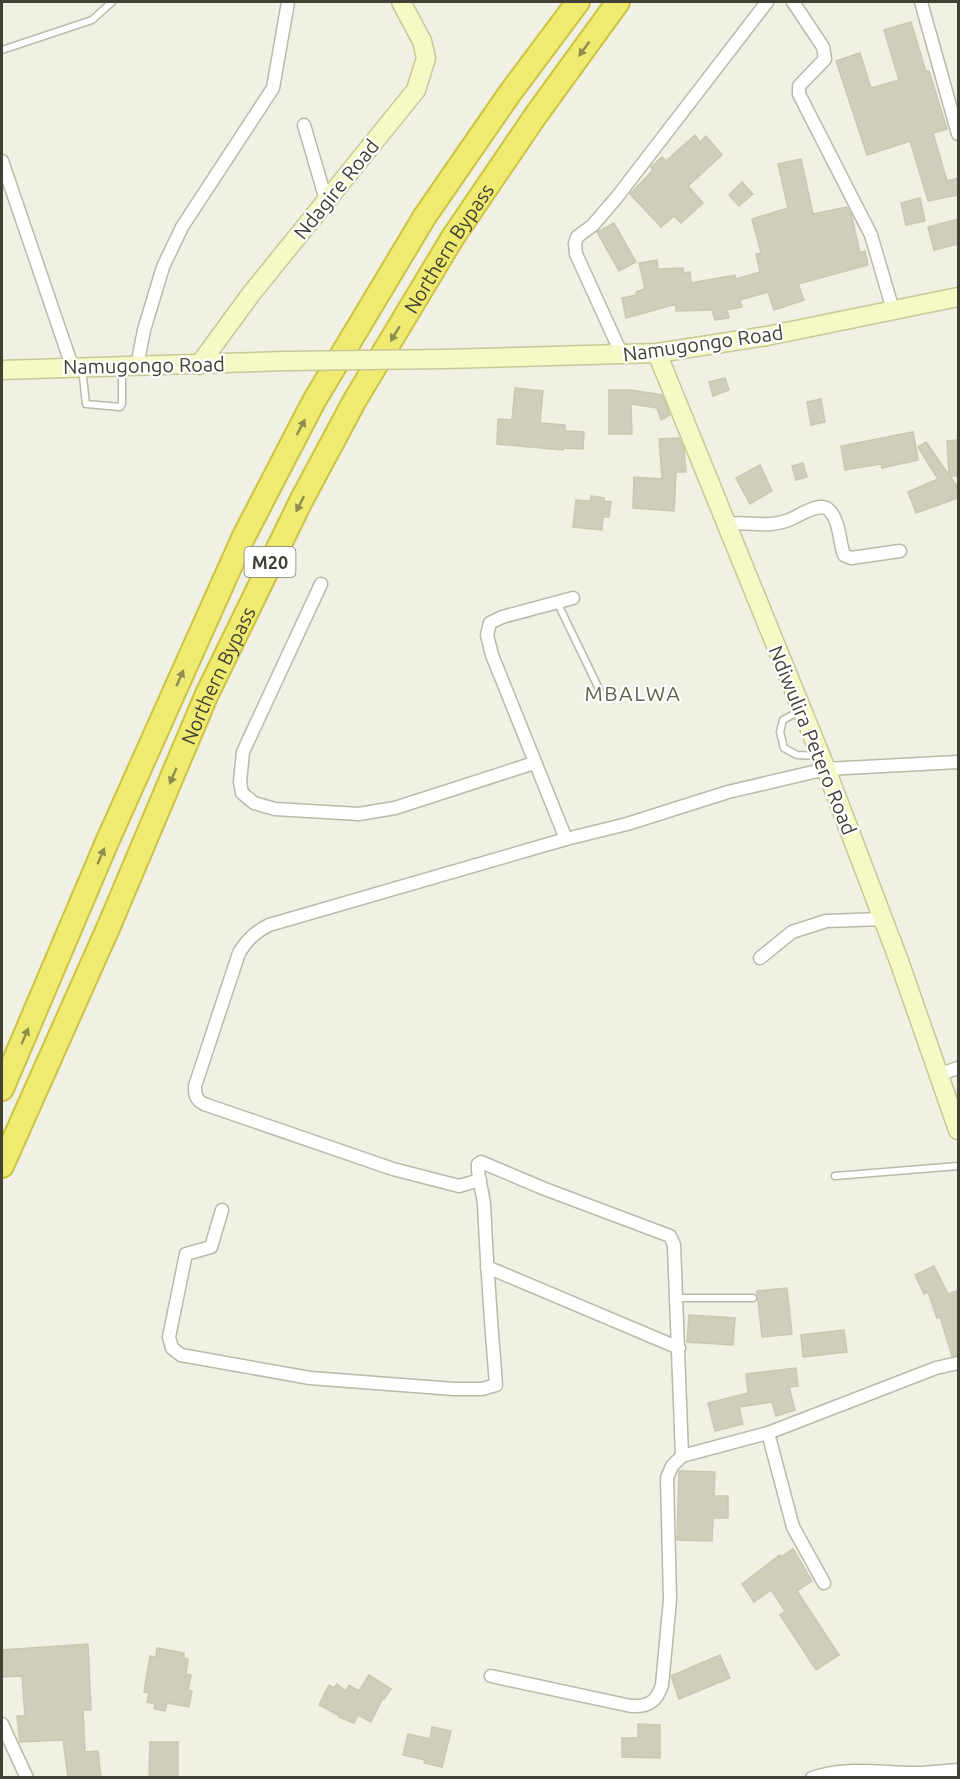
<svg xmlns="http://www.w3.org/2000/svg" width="960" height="1779" viewBox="0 0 960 1779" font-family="Ubuntu,sans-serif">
<rect width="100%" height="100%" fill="#f0f0e4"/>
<!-- building -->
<g fill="#d0cebb" stroke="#cac8af" stroke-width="1.5">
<polygon points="911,22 926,72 929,71 947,129 933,133 947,181 958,178 958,195 928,201 910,141 867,155 836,61 860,53 871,88 899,80 884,30"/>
<polygon points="695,135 700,142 706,136 722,155 688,186 703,203 681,223 674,216 661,227 630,194 653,170 651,167 662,157 666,161"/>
<polygon points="801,159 813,214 847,207 852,217 860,253 865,251 868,265 798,284 804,300 774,310 768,292 740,300 742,307 727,310 729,318 715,320 712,310 676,311 676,304 626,318 622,298 637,295 636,292 645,289 639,263 657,260 658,269 683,268 684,273 690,272 691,283 735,275 736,279 760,272 756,254 761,253 752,219 788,208 778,164"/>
<polygon points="742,182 753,194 739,206 729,195"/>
<polygon points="920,198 925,221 906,225 901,203"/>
<polygon points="958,219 958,244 934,250 928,227"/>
<polygon points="614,223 636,262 619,271 597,232"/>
<polygon points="725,378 729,390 713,396 709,382"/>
<polygon points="515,388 543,391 540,423 565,425 565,431 584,432 583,449 563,448 563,450 497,444 498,419 512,420"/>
<polygon points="609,390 631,390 662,395 670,415 661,420 657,408 631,404 632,434 609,434"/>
<polygon points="821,399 825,422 811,425 807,402"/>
<polygon points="913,432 918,460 882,468 881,464 845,470 841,446"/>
<polygon points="679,438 684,449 686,472 676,472 674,511 633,508 634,477 662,479 659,439"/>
<polygon points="958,440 958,476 950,476 958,488 958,498 916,513 908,492 938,479 918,447 926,442 949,475 947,441"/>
<polygon points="803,463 807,477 796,480 792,466"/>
<polygon points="760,465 772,491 750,504 736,478"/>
<polygon points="591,496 604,498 604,501 611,502 609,517 603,517 602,530 573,527 576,500 591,501"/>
<polygon points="934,1266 948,1294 956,1291 958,1298 958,1355 952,1356 940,1317 937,1318 928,1292 924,1294 915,1275"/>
<polygon points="787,1288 792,1334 762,1337 757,1291"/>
<polygon points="689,1315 735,1318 733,1345 687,1342"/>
<polygon points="844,1330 847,1352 803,1357 801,1335"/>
<polygon points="796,1368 798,1386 789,1387 795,1410 776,1416 772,1402 739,1407 743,1424 715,1431 708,1403 748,1393 746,1374"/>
<polygon points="679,1471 715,1472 714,1496 728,1496 728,1518 713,1518 712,1541 677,1540"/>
<polygon points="793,1549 812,1581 797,1591 839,1655 816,1670 780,1615 785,1611 771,1590 754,1602 742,1584 780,1555 781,1557"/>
<polygon points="88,1644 91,1710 83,1710 85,1752 98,1751 101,1778 68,1778 63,1740 20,1742 17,1716 25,1716 22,1676 2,1677 2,1650"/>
<polygon points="157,1648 184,1653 184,1658 188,1659 186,1674 191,1675 188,1690 192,1691 189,1707 167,1703 165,1711 154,1709 155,1704 147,1702 149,1693 144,1692 150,1656 156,1657"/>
<polygon points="720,1655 730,1678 679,1699 671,1676"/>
<polygon points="369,1675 391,1689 384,1699 383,1698 371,1722 358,1715 354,1723 339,1717 340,1716 319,1705 329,1685 334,1688 337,1684 346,1691 349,1685 359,1691"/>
<polygon points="638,1724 660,1725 660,1758 622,1757 622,1738 638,1738"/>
<polygon points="432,1727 451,1731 442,1767 424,1763 425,1760 403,1755 408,1734 430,1739"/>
<polygon points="150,1742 178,1742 178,1778 149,1778"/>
</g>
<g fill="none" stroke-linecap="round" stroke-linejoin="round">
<defs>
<g id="lane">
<polyline points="2,50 92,20 112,2"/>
<polyline points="82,368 86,404 120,407 122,404 122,369"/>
<polyline points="557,602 601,693"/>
<polyline points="801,710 783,720 780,732 784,748 797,755 818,756"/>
<polyline points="835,1176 958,1166"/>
<polyline points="677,1298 753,1298"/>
</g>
<g id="street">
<polyline points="793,2 823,47 825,59 799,86 799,94 871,235 893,310"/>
<polyline points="921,2 958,134"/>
<polyline points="304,125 326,200"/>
<polyline points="2,161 72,366"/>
<polyline points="622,355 576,254 575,244 577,237 593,225 617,197 767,2"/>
<polyline points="137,366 144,330 163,267 182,227 273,88 288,2"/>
<path d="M726 524C747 521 766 528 786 521 797 518 819 500 829 510 840 521 839 541 844 555L851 558 900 551"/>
<polyline points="321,584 243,752 240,782 242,793 254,803 275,809 359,814 395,808 534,763"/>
<polyline points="573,598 502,617 490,623 487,635 492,655 566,839 627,824 728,792 826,769 958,762"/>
<polyline points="760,958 792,932 826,921 883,919"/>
<polyline points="940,1074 958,1068"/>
<path d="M480 1180 459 1186 393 1169 204 1104C196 1100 195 1095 195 1086L239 953C247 940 255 932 269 925L566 839"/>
<path d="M222 1210 211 1247 186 1254 169 1337 172 1348 181 1355 310 1378 454 1389H482L496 1385C491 1325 487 1265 484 1205 483 1191 477 1178 478 1164L481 1162 545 1189 670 1236 674 1245 682 1456"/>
<polyline points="487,1267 679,1348"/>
<polyline points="768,1433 793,1527 824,1583"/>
<path d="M491 1676 631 1706C649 1707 657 1701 662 1685L670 1600 667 1478 672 1466 682 1456 768 1433 936 1368 958 1363"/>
<polyline points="2,1724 27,1778"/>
<path d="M812 1778C846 1766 880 1773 916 1773 930 1773 944 1771 958 1770"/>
</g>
<g id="secondary">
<polyline points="657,353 826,769 899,961 958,1130"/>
<polyline points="444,359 657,353 767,336 958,297"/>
<polyline points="199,365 251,294 416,90 426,58 422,41 401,2"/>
<polyline points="2,370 287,361"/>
</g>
<g id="highway">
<polyline points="2,1089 107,842 244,536 314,401 425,216 510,93 578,2"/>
<path id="s1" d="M2 1166 109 926 207 694 301 501 355 400 453 237 536 115 618 2"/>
</g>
</defs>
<!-- lane casing -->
<use href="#lane" stroke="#babaa8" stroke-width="9"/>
<!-- street casing -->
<use href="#street" stroke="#babaa8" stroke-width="15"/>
<!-- secondary casing -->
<use href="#secondary" stroke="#c6c996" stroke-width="21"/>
<!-- highway casing -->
<use href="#highway" stroke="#ccc342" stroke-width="26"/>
<!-- lane -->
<use href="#lane" stroke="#fff" stroke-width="6"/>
<!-- street -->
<use href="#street" stroke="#fff" stroke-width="12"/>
<!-- secondary -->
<use href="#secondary" stroke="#f6f8c6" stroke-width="18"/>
<!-- highway -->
<use href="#highway" stroke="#efea70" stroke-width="22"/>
<defs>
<polyline id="secondary-bridge" points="287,361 444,359"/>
</defs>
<!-- secondary-bridge casing -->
<use href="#secondary-bridge" stroke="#c6c996" stroke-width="21" stroke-linecap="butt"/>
<!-- secondary-bridge -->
<use href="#secondary-bridge" stroke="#f6f8c6" stroke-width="18"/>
</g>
<!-- one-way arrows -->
<defs><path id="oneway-solid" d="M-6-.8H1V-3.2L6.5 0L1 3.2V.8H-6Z" transform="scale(1.5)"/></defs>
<g fill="#8f8c50">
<use href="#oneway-solid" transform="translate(584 49) rotate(126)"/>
<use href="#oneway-solid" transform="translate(395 334) rotate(121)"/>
<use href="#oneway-solid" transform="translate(301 427) rotate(-62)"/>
<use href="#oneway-solid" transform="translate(300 504) rotate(117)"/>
<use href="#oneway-solid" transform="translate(180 678) rotate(-66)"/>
<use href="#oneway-solid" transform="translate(173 776) rotate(113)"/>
<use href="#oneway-solid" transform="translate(101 856) rotate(-67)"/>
<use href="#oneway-solid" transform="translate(25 1036) rotate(-67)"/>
</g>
<g text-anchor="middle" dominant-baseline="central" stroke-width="4.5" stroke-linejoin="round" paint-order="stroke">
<!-- shield labels -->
<rect fill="#fff" stroke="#7a7972" stroke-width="1.5" x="244.5" y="547" width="51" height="30" rx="4.5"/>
<g font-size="18" font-weight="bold" fill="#414035">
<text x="270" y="562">M20</text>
</g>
<!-- street labels -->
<g font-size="20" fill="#414035" stroke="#fff">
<text transform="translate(336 189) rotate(-51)">Ndagire Road</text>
<text stroke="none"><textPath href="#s1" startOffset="1022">Northern Bypass</textPath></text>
<text transform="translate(703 343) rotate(-8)">Namugongo Road</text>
<text transform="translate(144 365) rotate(-1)">Namugongo Road</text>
<text stroke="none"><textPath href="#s1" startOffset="536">Northern Bypass</textPath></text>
<text transform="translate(813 740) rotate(68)">Ndiwulira Petero Road</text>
</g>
<!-- neighbourhood labels -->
<g font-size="21" letter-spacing="1.5" fill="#63614d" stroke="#fff">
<text x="633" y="693">MBALWA</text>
</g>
</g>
<!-- border -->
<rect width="960" height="1779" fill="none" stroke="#414035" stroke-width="6"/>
</svg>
